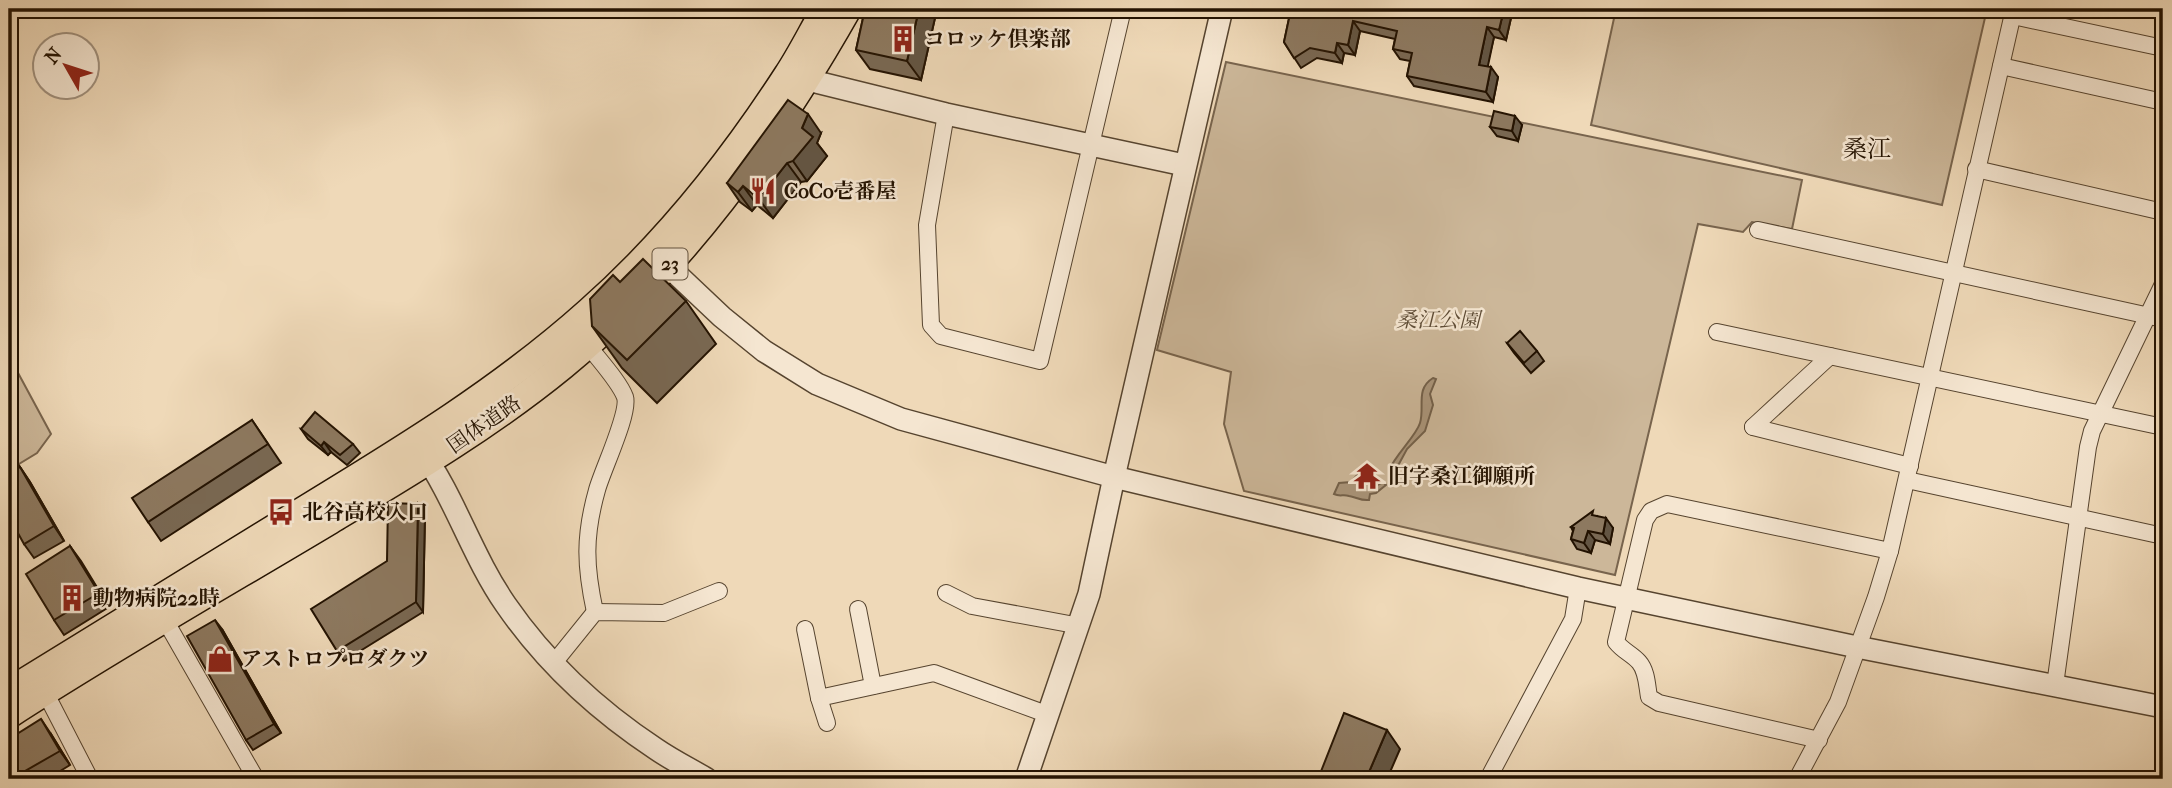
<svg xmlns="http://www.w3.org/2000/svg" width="2172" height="788" viewBox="0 0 2172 788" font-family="'IM FELL French Canon','Noto Serif JP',serif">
<rect width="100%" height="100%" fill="#efd9b8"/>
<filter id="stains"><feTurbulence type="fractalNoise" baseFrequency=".00286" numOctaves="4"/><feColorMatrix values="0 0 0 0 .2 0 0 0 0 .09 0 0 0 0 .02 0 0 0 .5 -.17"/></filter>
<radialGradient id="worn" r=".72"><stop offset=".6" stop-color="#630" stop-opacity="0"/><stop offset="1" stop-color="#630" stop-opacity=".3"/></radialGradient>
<!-- green -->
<g fill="#ccb799" stroke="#78644d" stroke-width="2">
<polygon points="1616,9 1987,9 1942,205 1591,125"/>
<polygon points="1226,62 1802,180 1792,229 1752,222 1743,232 1698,224 1615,575 1244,491 1224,424 1231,372 1157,350"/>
<polygon points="10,358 51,434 37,453 9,470"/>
</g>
<!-- water -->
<g fill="#aa957a" stroke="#74614a" stroke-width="2">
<path d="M1433 378 1436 379 1430 394 1433 405 1425 431 1407 449 1394 473 1390 472 1389 470C1396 454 1416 436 1420 423 1425 407 1415 389 1433 378Z"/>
<path d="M1359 473 1364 476 1372 488 1383 482 1386 485 1376 493 1370 494 1369 500C1361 501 1356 497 1349 496 1343 494 1340 497 1334 494L1339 483 1351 482Z"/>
</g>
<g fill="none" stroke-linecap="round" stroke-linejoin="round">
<defs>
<g id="minor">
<polyline points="2013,16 2163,48"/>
<polyline points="2001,66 2163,102"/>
<polyline points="946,114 927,225 931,325 941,336 1040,361 1123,9"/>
<polyline points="1976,169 2163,212"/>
<polyline points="1758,230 2163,319"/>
<polyline points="1717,332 2163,427"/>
<path d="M587 344C598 359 619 381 625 397 630 413 602 471 597 490 584 536 585 566 595 612"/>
<polyline points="1753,427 1910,466"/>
<polyline points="1753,427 1830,356"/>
<polyline points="1907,480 2163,536"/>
<polyline points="946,593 972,606 1080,626"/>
<polyline points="858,609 873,686"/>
<polyline points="165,620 256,779"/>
<polyline points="805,629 819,698 827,723"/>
<polyline points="553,664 595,612 664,613 719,591"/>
<polyline points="2055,685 2088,447 2092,431 2163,284"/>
<polyline points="45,692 90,779"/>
<polyline points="819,698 934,673 1049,715"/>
<path d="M1819 740 1659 703 1649 697C1647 686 1647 671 1639 662 1632 654 1623 651 1616 642L1645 520 1651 511 1667 504 1890 551"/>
<polyline points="1488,779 1573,619 1578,588"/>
<polyline points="1797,779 1838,702 1876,597 1890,551 2014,9"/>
</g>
<g id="tertiary">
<polyline points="808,80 946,114 1184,165"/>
<polyline points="668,266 722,317 764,351 817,384 901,419 1114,477 1578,588 1857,647 2163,707"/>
<path d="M421 450C455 498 472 556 506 605 546 663 597 710 656 749 672 760 690 769 707 779"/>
<polyline points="1026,779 1089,594 1114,477 1222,9"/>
</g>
<g id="primary">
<path d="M9 691C105 631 203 572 300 512 400 451 501 390 589 311 665 244 732 160 787 75 801 54 812 31 825 9"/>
<path d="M9 715C114 647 223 585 330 521 410 473 491 425 563 366 683 267 772 143 848 9"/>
</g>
</defs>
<!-- minor casing -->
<use href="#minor" stroke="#56442f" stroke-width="18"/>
<!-- tertiary casing -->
<use href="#tertiary" stroke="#56442f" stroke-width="24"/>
<!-- primary casing -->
<use href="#primary" stroke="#231201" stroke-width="29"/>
<!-- minor -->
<use href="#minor" stroke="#f5e6d1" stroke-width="16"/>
<!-- tertiary -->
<use href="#tertiary" stroke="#f5e6d1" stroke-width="21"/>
<!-- primary -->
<use href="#primary" stroke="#efd9b8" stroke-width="26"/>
</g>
<!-- wall -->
<g fill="#796853" stroke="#231201" stroke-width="2">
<polygon points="865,9 937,9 921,80 870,69 856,50"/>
<polygon points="1291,9 1513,9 1506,40 1494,37 1487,66 1498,77 1493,102 1414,86 1407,76 1410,61 1400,59 1393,49 1395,39 1360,31 1355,55 1344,53 1342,63 1317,58 1301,68 1284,42"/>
<polygon points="1522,125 1518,141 1497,136 1490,127"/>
<polygon points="821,133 817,143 827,156 807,181 801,182 773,218 757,205 752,211 740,202 727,183"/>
<polygon points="620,282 686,301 716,344 657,403 622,368 592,326"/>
<polygon points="1507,343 1537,351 1544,361 1531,373 1514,353"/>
<polygon points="252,420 281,463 161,541 148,522"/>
<polygon points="301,429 353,444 360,453 347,465 331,452 328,455 308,439"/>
<polygon points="20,467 30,482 64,541 34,558 24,544"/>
<polygon points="425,514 423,612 344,661 337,651 387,561"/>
<polygon points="1597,516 1613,528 1610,544 1595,540 1591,553 1577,549 1571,539 1573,531 1571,527"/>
<polygon points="70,546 109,607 64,635 54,620"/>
<polygon points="222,629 281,733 253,750 246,740"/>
<polygon points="51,734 70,765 47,779 11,779"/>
</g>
<!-- shaded-wall -->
<g fill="#635543" stroke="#231201" stroke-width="2">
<polygon points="919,9 937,9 921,80 907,61"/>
<polygon points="1504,9 1513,9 1506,40 1499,30"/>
<polygon points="1353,21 1360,31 1355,55 1348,45"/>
<polygon points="1487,27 1494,37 1486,75 1479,65"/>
<polygon points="1337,43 1344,53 1342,63 1335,53"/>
<polygon points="1491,67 1498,77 1493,102 1486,92"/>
<polygon points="808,114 821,133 817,143 827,156 807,181 793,161 802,128"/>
<polygon points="1515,116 1522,125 1518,141 1512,131"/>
<polygon points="787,163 801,182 773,218 759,199"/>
<polygon points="743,186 757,205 752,211 738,192"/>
<polygon points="324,442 331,452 328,455 321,446"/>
<polygon points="20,467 30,482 64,541 54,526"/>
<polygon points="418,504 425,514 423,612 416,602"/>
<polygon points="1606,518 1613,528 1610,544 1603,534"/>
<polygon points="1588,531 1595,540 1591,553 1584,543"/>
<polygon points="70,546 81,561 109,607 99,593"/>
<polygon points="215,620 222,629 281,733 274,724"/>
<polygon points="41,719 51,734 70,765 60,751"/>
<polygon points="1387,730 1400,749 1387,779 1366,779"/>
</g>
<!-- building -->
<g fill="#8d7960" stroke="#231201" stroke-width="2">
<polygon points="865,9 919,9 907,61 856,50"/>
<polygon points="1291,9 1504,9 1499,30 1487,27 1479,65 1491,67 1486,92 1407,76 1412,53 1393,49 1397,31 1353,21 1348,45 1337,43 1335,53 1310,48 1294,58 1284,42"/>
<polygon points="788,100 808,114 802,128 813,137 793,161 787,163 759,199 743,186 738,192 727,183"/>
<polygon points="1494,111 1515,116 1512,131 1490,127"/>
<polygon points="643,259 686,301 627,360 592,326 590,299 613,275 620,282"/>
<polygon points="1520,331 1537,351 1524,363 1507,343"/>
<polygon points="315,412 353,444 340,455 324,442 321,446 301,429"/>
<polygon points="252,420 268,444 148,522 132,498"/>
<polygon points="20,467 54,526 24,544 9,517 9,474"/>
<polygon points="388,503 418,504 416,602 337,651 311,609 387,561"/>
<polygon points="1593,511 1592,515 1606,518 1603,534 1588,531 1584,543 1571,539 1574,528 1571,527"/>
<polygon points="70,546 99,593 54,620 26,574"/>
<polygon points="215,620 274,724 246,740 187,636"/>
<polygon points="1344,713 1387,730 1366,779 1318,779"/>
<polygon points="41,719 60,751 11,779 9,775 9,739"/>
</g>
<!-- icons -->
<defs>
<symbol id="building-bare" viewBox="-9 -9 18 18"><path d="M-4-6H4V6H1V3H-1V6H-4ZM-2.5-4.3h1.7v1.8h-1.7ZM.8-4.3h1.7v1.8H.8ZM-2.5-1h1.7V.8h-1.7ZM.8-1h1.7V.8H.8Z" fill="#8f2418" stroke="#f5e6d1" stroke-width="2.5" paint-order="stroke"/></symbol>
<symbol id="restaurant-bare" viewBox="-9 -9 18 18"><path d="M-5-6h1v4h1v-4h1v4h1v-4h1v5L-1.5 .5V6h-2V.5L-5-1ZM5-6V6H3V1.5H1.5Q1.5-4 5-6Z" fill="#8f2418" stroke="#f5e6d1" stroke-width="2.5" paint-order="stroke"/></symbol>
<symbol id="temple-bare" viewBox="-9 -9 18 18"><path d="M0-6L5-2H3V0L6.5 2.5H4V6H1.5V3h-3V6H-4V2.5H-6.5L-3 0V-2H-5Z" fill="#8f2418" stroke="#f5e6d1" stroke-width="2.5" paint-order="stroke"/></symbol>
<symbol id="bus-bare" viewBox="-9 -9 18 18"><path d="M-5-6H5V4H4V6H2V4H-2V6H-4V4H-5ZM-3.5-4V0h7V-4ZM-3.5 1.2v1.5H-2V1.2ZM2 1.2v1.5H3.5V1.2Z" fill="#8f2418" stroke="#f5e6d1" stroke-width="2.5" paint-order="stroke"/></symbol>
<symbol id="shop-bare" viewBox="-9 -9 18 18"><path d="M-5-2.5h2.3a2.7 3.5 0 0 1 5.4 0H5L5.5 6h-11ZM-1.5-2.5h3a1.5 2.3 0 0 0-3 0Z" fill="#8f2418" stroke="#f5e6d1" stroke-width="2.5" paint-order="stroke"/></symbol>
</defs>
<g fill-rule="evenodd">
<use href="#building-bare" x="884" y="20" width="38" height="38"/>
<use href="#restaurant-bare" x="744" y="172" width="38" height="38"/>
<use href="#temple-bare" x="1348" y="457" width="38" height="38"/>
<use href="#bus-bare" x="262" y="493" width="38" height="38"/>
<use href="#building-bare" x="53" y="579" width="38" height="38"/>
<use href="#shop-bare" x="201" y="640" width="38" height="38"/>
</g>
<g text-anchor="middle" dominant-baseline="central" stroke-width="5" stroke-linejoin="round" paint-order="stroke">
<!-- shield labels -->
<rect fill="#f5e6d1" stroke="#62523f" stroke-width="2" x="652.5" y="248.5" width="35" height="31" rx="5"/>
<g font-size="19" font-weight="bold" fill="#231201">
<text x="670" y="264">23</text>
</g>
<!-- poi labels -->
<g font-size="21" font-weight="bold" fill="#231201" stroke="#f5e6d1" text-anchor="start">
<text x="924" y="39">コロッケ倶楽部</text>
<text x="784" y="191">CoCo壱番屋</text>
<text x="1388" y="476">旧字桑江御願所</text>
<text x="302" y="512">北谷高校入口</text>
<text x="93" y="598">動物病院22時</text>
<text x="241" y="659">アストロプロダクツ</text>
</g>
<!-- park labels -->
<g font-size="21" font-style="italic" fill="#5e4c36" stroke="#f5e6d1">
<text x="1438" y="320">桑江公園</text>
</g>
<!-- street labels -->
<g font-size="21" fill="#231201" stroke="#f5e6d1">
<text transform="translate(484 424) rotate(-35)">国体道路</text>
</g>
<!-- quarter labels -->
<g font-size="24" fill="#231201" stroke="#f5e6d1">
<text x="1867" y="149">桑江</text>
</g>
</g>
<!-- margin -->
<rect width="2172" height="788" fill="none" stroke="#efd9b8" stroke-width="35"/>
<rect x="10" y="10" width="2151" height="767" fill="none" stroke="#231201" stroke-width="3.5"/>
<rect x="18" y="18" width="2137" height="753" fill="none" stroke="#231201" stroke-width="2"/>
<!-- north arrow -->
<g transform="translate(66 66) rotate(309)"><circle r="33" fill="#f5e6d1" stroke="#a1917e" stroke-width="2"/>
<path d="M0-5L12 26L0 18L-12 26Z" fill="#8f2418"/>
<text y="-10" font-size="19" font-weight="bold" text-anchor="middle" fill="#231201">N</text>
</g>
<rect width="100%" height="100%" filter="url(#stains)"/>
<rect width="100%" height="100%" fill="url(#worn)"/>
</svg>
